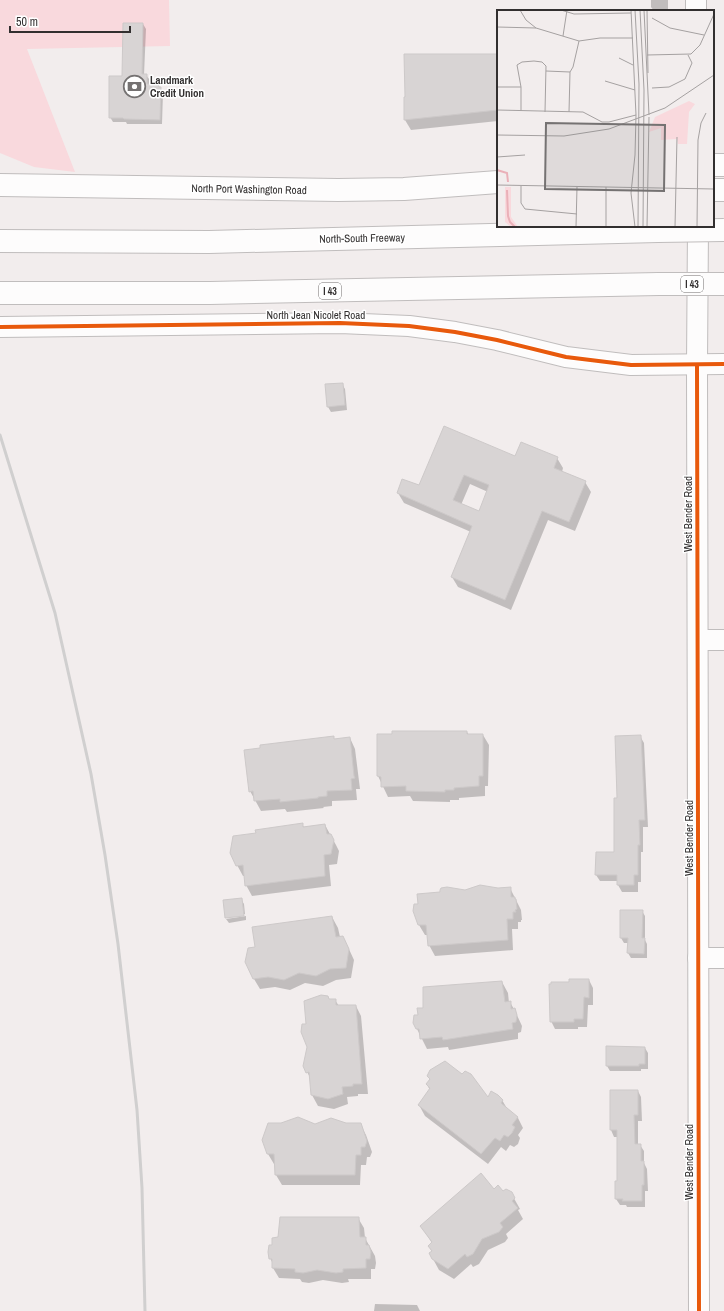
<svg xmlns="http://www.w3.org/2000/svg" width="724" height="1311" viewBox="0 0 724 1311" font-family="'Archivo Narrow',sans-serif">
<rect width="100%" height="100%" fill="#f2eded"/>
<!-- green -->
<polygon fill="#f9d9dd" points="0,0 169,0 170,46 27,49 75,172 34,167 0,153"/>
<!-- shadow -->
<g fill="#0003" fill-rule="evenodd">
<polygon points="651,0 668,0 668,11 654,11 651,7"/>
<polygon points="143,24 146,29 144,75 146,75 149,79 149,85 158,85 163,93 162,124 127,124 126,122 113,122 110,117 123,77"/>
<polygon points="405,55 498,55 498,121 411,130 405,120"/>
<polygon points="342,384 345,389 347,410 331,412 328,407"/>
<path d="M515 457 557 458 563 468 562 472 585 482 591 492 575 531 548 520 511 610 458 587 452 577 471 532 404 503 398 493ZM470 484 488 492 479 512 461 505Z"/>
<polygon points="467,732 469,735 483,735 489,745 488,786 485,786 485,796 459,798 459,800 450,800 450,802 413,801 410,796 388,797 378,776"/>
<polygon points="640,736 644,743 648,827 643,827 643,852 641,852 641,882 638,882 638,892 622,892 618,885 618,881 600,881 596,875 615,853 618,799"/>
<polygon points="333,737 335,740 350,738 355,749 360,789 356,789 357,800 332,801 332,806 323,807 324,808 287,812 285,809 261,811 250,791"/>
<polygon points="302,825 304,827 325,825 336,845 339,851 337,864 329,865 331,886 252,896 246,885 245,876 243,876 237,865 257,834"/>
<polygon points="510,888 521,910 522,920 521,920 521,922 518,922 518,929 512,929 513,950 435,956 429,945 428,935 425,935 419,925 465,891"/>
<polygon points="241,899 244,904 245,914 226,917 226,919 224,901"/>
<polygon points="642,911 645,916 645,940 647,944 647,958 631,958 628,953 629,943 624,943 621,938"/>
<polygon points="246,916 246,920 229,923 226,919"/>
<polygon points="332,917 338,928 340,937 348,947 354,960 351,978 336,980 323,986 305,983 290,990 275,987 260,989 254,979"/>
<polygon points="589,980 593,988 593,1005 588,1005 587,1027 578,1027 578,1029 555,1029 551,1021 570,983"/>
<polygon points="502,982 508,993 509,1003 510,1002 516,1013 522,1026 521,1032 518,1033 518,1039 449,1050 448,1047 427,1049 417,1029 419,1016 424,1009"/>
<polygon points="329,1000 335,1000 339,1006 356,1006 361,1016 368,1094 358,1094 358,1096 347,1097 348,1104 334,1109 318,1106 312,1095 311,1079 307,1072 307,1025"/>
<polygon points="645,1048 648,1053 648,1069 641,1069 641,1071 610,1071 607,1066"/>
<polygon points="428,1076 488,1098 502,1100 508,1110 518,1118 523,1128 518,1135 520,1138 518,1144 514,1147 510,1145 506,1151 501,1147 488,1164 425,1116 419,1105 430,1090 427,1085 430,1080"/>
<polygon points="611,1091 638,1091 641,1097 642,1121 638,1121 638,1145 640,1145 644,1151 644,1163 647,1169 648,1191 645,1191 645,1207 627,1207 626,1205 620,1205 616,1199 618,1182 618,1137 614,1137 611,1130"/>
<polygon points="360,1124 366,1135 372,1152 370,1157 367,1157 366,1165 361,1165 360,1185 282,1185 276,1175 275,1164 274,1164 268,1154 315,1125"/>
<polygon points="494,1190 511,1193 520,1209 518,1210 523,1219 506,1234 508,1238 505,1242 488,1250 479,1264 473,1267 471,1264 454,1279 439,1270 433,1259 432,1252 429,1246 432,1243 421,1226"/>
<polygon points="358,1218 364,1228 365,1238 375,1256 376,1263 375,1269 371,1269 371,1279 348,1279 349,1282 342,1283 323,1280 309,1283 302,1282 300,1279 279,1278 273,1268 273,1264 270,1258"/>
<polygon points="375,1304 417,1305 420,1311 374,1311"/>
</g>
<!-- building -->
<g fill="#d8d4d4" stroke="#cdc9c9" fill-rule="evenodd">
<polygon points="123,23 143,23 142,74 147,74 147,84 158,84 159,87 161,87 160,120 124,119 123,118 109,118 109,76 122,76"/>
<polygon points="404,54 498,54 498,110 404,120 404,97 405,97"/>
<polygon points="343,383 345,405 327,407 325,384"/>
<path d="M444 426 515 456 521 442 558 457 554 468 586 481 569 522 542 511 505 600 451 577 472 526 397 493 402 479 419 485ZM464 475 489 485 479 511 453 500Z"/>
<polygon points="392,731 467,731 467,734 483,734 483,776 479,776 479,786 454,788 454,790 445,790 445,792 406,791 406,786 381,787 381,777 377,776 377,734 392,734"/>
<polygon points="641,735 645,820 639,820 640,845 638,845 638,875 634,875 634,885 617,885 617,875 595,875 596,852 614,852 614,798 617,798 615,736"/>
<polygon points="334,736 334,739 350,737 354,776 355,778 351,779 352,790 327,791 327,796 318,797 318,798 280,802 280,799 254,801 253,791 249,792 244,750 260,748 260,745"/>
<polygon points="303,823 303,827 325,824 327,834 331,834 334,840 331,854 324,855 325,876 245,886 243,865 236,866 230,853 233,836 256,833 255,830"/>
<polygon points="480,885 498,888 511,887 511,897 515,897 515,899 516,899 517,909 515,910 516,912 513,912 513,919 507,919 508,940 428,946 426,925 418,925 413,911 414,904 418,904 417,894 440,892 440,890 441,888 447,887 465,890"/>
<polygon points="242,898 244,916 225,918 223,900"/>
<polygon points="620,910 643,910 642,938 645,938 644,954 627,953 628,938 620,938"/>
<polygon points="332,916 336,937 343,936 349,949 346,968 330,969 316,976 299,973 284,980 268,977 253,979 245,962 248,948 255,947 252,927"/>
<polygon points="569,979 589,979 589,998 584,997 583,1019 574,1019 574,1022 550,1022 549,984 551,984 551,982 569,982"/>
<polygon points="502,981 505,1002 511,1001 511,1009 515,1008 517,1015 516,1022 512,1023 513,1029 443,1040 442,1037 420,1039 419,1029 416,1029 413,1023 414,1015 418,1015 417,1008 423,1008 423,987"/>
<polygon points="321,995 328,996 329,999 336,999 336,1005 356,1005 362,1084 353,1084 353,1086 342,1087 343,1094 328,1099 311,1095 309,1072 306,1073 303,1066 307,1047 301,1032 302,1024 306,1024 304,1001"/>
<polygon points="606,1046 645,1047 645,1064 639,1064 639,1066 606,1066"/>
<polygon points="445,1061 462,1074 465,1071 471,1074 488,1097 491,1091 498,1095 503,1100 501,1103 518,1117 512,1125 515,1127 512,1133 508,1137 504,1135 500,1141 495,1138 481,1154 418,1105 430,1088 426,1084 430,1079 427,1076 430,1070"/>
<polygon points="610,1090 638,1090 638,1115 634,1115 635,1144 641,1144 641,1161 644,1161 644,1185 642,1185 642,1201 622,1201 623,1199 615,1199 615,1181 617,1181 617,1130 610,1130"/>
<polygon points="298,1117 315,1124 331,1118 346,1123 361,1123 367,1141 365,1147 361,1147 361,1155 356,1155 355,1175 275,1175 274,1154 267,1154 262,1140 268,1123 281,1123"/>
<polygon points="481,1173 494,1189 498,1185 503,1191 506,1189 512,1192 515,1198 512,1201 518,1208 500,1223 503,1227 499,1232 482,1239 473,1254 467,1257 465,1254 448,1269 432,1259 429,1253 432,1251 428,1246 432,1242 420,1226"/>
<polygon points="280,1217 359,1217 360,1237 366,1237 366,1245 369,1245 371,1252 370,1259 366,1259 366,1268 343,1269 343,1272 336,1273 317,1270 303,1273 295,1272 295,1269 272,1268 272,1259 269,1259 268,1252 269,1245 272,1245 272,1238 278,1237"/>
</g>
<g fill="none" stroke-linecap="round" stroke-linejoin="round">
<defs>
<g id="minor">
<polyline points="696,0 696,11"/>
<polyline points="698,226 697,365 699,1311"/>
<polyline points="0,327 340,323 409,326 455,332 497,340 566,357 631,365 724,364"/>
<polyline points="698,640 724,640"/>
<polyline points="698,958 724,958"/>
</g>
<g id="major">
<polyline points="713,165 724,165"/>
<polyline points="0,185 338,190 404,189 498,182"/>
<polyline points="713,190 724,190"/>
</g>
<g id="highway">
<polyline points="0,241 209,242 658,231"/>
<polyline points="0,293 210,293 659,284"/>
</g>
</defs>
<!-- minor casing -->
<use href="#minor" stroke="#c0bdbd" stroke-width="22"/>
<!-- major casing -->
<use href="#major" stroke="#c0bdbd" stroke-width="24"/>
<!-- highway casing -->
<use href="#highway" stroke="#c0bdbd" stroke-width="24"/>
<!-- minor -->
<use href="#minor" stroke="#fdfcfc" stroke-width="20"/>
<!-- major -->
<use href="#major" stroke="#fdfcfc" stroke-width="22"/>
<!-- highway -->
<use href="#highway" stroke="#fdfcfc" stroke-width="22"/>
<!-- rail -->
<polyline stroke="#d0cfcf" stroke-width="3" points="0,435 55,613 91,774 105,855 118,944 137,1110 142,1188 145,1311"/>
<defs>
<g id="highway-bridge">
<polyline points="658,231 724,230"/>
<polyline points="659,284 724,284"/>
</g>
</defs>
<!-- highway-bridge casing -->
<use href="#highway-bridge" stroke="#c0bdbd" stroke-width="24" stroke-linecap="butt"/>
<!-- highway-bridge -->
<use href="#highway-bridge" stroke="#fdfcfc" stroke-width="22"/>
<defs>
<g id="cycleway">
<polyline points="0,327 340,323 409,326 455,332 497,340 566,357 631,365 724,364"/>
<polyline points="697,365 699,1311"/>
</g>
</defs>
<!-- cycleway casing -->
<use href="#cycleway" stroke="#fff" stroke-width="6"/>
<!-- cycleway -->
<use href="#cycleway" stroke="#e8590c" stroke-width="4"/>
</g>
<!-- icons -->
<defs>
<symbol id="bank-ring" viewBox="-11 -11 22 22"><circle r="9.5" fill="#fff" stroke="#757272" stroke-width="1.5"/><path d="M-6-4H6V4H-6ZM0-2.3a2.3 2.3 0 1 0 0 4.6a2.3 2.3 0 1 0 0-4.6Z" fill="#757272"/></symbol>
</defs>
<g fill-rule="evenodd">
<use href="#bank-ring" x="122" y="74" width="25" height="25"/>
</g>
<g text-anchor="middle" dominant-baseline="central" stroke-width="3" stroke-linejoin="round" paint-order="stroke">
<!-- shield labels -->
<g fill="#fff" stroke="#706d6d" stroke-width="1">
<rect x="681" y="276" width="22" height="16" rx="3"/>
<rect x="319" y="283" width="22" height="16" rx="3"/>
</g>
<g font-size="10" font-weight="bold" fill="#322f2f">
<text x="692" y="284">I 43</text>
<text x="330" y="291">I 43</text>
</g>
<!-- poi labels -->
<g font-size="11" font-weight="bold" fill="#322f2f" stroke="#fff" text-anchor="start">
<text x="150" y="80">Landmark<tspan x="150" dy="13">Credit Union</tspan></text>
</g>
<!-- street labels -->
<g font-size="11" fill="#322f2f" stroke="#fff">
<text transform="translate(249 189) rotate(1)">North Port Washington Road</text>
<text transform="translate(362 238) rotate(-1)">North-South Freeway</text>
<text x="316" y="315">North Jean Nicolet Road</text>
<text transform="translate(688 514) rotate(-90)">West Bender Road</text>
<text transform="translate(689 838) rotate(-90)">West Bender Road</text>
<text transform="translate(689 1162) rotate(-90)">West Bender Road</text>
</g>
</g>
<!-- overview -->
<g transform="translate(497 10)">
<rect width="217" height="217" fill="#f2eded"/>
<path d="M192 91 198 94 192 102 190 134H181L180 129 164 130V118L152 122 158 107ZM8 177H14V207L21 217H14L8 212Z" fill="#f9d9dd"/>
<path fill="none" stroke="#eab0b8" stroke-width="2" d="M0 160 10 163 11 172M10 180 11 206 13 212 18 217"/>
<path fill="none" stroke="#a5a1a1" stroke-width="1" d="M23 0 29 10 39 18M64 0 77 4 134 3M134 0 139 105 138 145 134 183 138 217M138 0 142 74 141 217M143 0 147 80 146 217M147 0 152 105M150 0 151 63M155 8 173 18 207 25M0 17 39 18 82 31 103 28H136M66 26 70 0M150 45 194 44 203 35 217 4M122 48 136 55M49 61 73 62M108 71 138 80M0 77H24M155 78 172 77 188 69 195 53 191 45M0 100 86 102 105 112H112L139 105M24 101V77L20 55 25 52 37 51 45 52 49 56 48 102M72 102 73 62 76 57 82 31M0 125 67 126 112 119 168 98 217 65M0 147 28 145M0 175 217 179M24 176V193L28 199 80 204M79 217 80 177M109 217V177M150 217 152 107M178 217 180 127M200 217 201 130 204 113 209 103"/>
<path fill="#757272" fill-opacity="0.15" stroke="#757272" stroke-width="2" d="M49 113 168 115 167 181 48 179Z"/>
<rect width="217" height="217" fill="none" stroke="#322f2f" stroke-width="2"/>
</g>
<!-- scale -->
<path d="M10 26v6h120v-6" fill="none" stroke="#322f2f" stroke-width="2"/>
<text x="16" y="26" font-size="12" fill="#322f2f" stroke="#ffffff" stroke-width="3" paint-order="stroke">50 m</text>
</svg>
